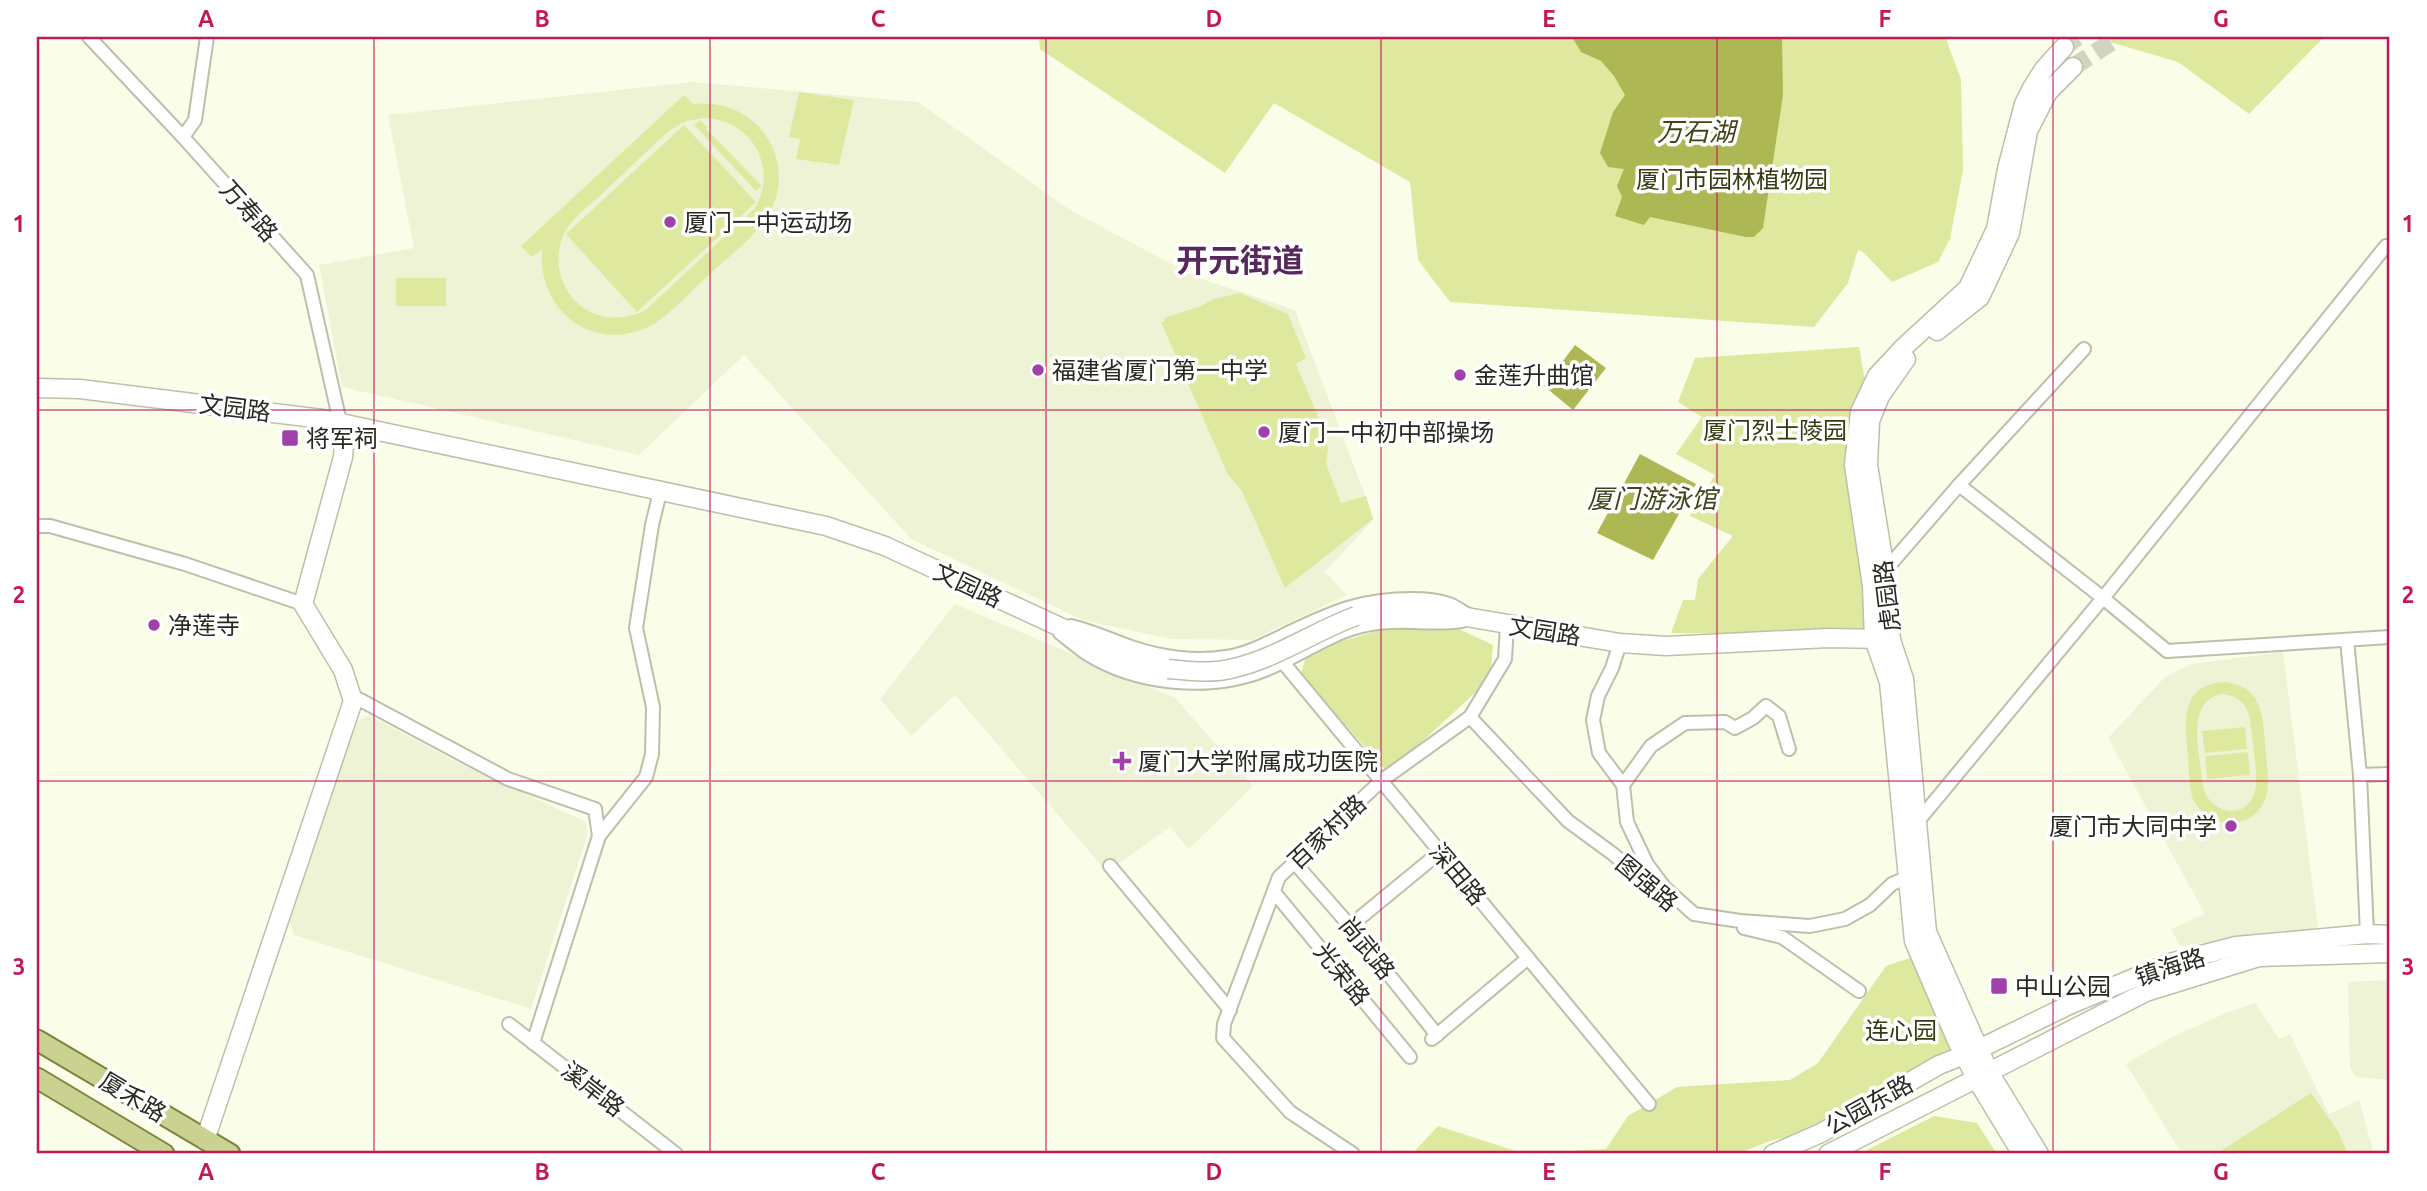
<svg xmlns="http://www.w3.org/2000/svg" width="2427" height="1191" viewBox="0 0 2427 1191" font-family="Ubuntu,'Noto Sans SC',sans-serif">
<rect width="100%" height="100%" fill="#fafee8"/>
<!-- built -->
<g fill="#eff3d6">
<polygon points="692,82 918,102 1070,210 1196,277 1295,310 1374,519 1325,572 1347,595 1252,640 1170,639 1083,620 911,539 744,355 639,455 342,387 319,265 414,248 388,115"/>
<polygon points="955,604 1175,698 1253,786 1189,849 1170,827 1107,872 955,695 911,736 880,699"/>
<polygon points="2283,652 2318,928 2180,946 2171,929 2205,914 2108,738 2164,678 2191,664"/>
<polygon points="369,715 453,760 586,822 588,833 531,1009 294,935 290,922 353,723"/>
<polygon points="2390,980 2390,1080 2356,1077 2350,1067 2348,982"/>
<polygon points="2255,1003 2279,1039 2290,1034 2329,1114 2359,1100 2374,1154 2182,1154 2126,1064 2170,1038 2226,1013"/>
</g>
<!-- green -->
<g fill="#dee89f" fill-rule="evenodd">
<polygon points="1039,37 1948,37 1947,42 1961,79 1963,170 1950,239 1938,262 1892,282 1863,252 1858,250 1848,283 1814,327 1450,302 1418,260 1410,182 1274,103 1225,173 1040,49"/>
<polygon points="2093,37 2324,37 2249,114 2178,62"/>
<polygon points="799,92 854,100 839,165 796,159 800,139 789,137"/>
<path d="M684 95 693 104C719 101 743 109 761 129 770 139 776 153 778 167 786 216 741 245 710 274 692 290 675 310 654 324 596 356 537 313 542 249L532 257 521 246ZM704 118C751 119 779 167 755 208L647 309C627 320 604 321 585 309 560 292 551 259 565 232 573 217 590 205 603 193 625 172 647 151 670 130L686 121Z"/>
<polygon points="700,120 707,127 706,129 762,186 756,191 694,125"/>
<polygon points="684,125 756,202 637,312 566,234"/>
<rect x="396" y="278" width="50" height="28"/>
<polygon points="1240,293 1288,314 1306,358 1296,364 1325,433 1328,449 1326,464 1341,503 1366,496 1373,519 1285,588 1242,491 1228,475 1161,322 1165,321 1164,318 1201,306 1213,299"/>
<polygon points="1859,347 1866,386 1850,432 1846,477 1875,633 1671,633 1683,600 1695,600 1698,579 1733,536 1690,516 1715,475 1676,454 1702,417 1678,402 1695,358"/>
<polygon points="1387,628 1461,630 1493,645 1490,679 1388,773 1301,675 1305,659 1329,645"/>
<path d="M2225 682C2266 687 2263 722 2266 754 2267 768 2270 784 2266 797 2253 833 2209 829 2193 800 2189 786 2189 771 2188 757 2185 723 2179 684 2225 682ZM2222 694C2237 695 2246 703 2250 718 2251 735 2260 780 2254 794 2244 822 2209 812 2203 787 2201 759 2183 701 2222 694Z"/>
<polygon points="2245,727 2247,749 2205,753 2202,731"/>
<polygon points="2248,752 2250,775 2207,779 2205,756"/>
<polygon points="1922,954 1958,1036 1937,1069 1817,1129 1767,1142 1737,1154 1412,1154 1438,1126 1522,1153 1606,1149 1628,1116 1677,1087 1790,1080 1818,1063 1886,966"/>
<polygon points="2311,1093 2339,1133 2348,1154 2216,1154"/>
<polygon points="1934,1116 1977,1123 1997,1154 1859,1154"/>
</g>
<!-- water -->
<g fill="#adb855">
<polygon points="1572,37 1782,37 1783,95 1763,228 1754,237 1746,237 1650,217 1644,225 1615,216 1622,197 1617,186 1624,169 1608,167 1600,153 1613,112 1625,95 1614,76 1601,61 1581,52"/>
<polygon points="1575,345 1606,368 1573,410 1544,386"/>
<polygon points="1640,454 1696,484 1653,560 1597,533"/>
</g>
<g fill="none" stroke-linecap="round" stroke-linejoin="round">
<!-- secondary-tunnel -->
<g stroke="#d0d4c0" stroke-width="18" stroke-dasharray="18 9" stroke-linecap="butt">
<polyline points="2064,47 2077,37"/>
<polyline points="2073,67 2119,37"/>
</g>
<defs>
<g id="street">
<polyline points="89,37 183,137 307,275 340,422"/>
<polyline points="183,137 195,120 207,37"/>
<polyline points="2386,246 2103,598 2167,651 2390,637"/>
<polyline points="1959,485 2084,349"/>
<polyline points="37,526 50,526 185,564 303,604"/>
<polyline points="1882,574 1959,485 2103,598 1914,826"/>
<path d="M1071 626C1095 632 1109 639 1131 647 1160 657 1195 662 1226 657 1248 654 1270 642 1290 632 1334 611 1362 599 1412 599 1423 599 1437 600 1449 604 1455 606 1461 611 1467 614"/>
<path d="M1060 633C1069 640 1077 647 1086 653 1136 685 1210 692 1265 670 1298 657 1328 634 1362 626 1396 617 1429 626 1462 621"/>
<polyline points="2347,640 2360,775"/>
<polyline points="1267,643 1649,1104"/>
<polyline points="1620,643 1612,668 1598,696 1593,720 1599,753 1623,785 1627,822 1647,864 1665,888 1694,914 1740,921 1810,926 1845,919 1870,905 1892,884 1908,877"/>
<polyline points="351,695 508,779 595,809 599,836"/>
<polyline points="1470,717 1568,821 1613,854 1669,903"/>
<polyline points="1623,785 1651,746 1685,723 1725,722 1735,728 1753,718 1766,706 1779,716 1789,749"/>
<polyline points="1294,862 1350,926 1437,1035"/>
<polyline points="1110,866 1230,1010"/>
<polyline points="1274,892 1410,1057"/>
<polyline points="1350,926 1440,852"/>
<polyline points="1744,928 1782,937 1859,991"/>
<polyline points="2367,934 2360,775 2390,774"/>
<polyline points="509,1024 676,1154"/>
<polyline points="1432,1039 1528,958"/>
<polyline points="533,1043 599,836 646,777 652,754 653,707 636,628 652,525 660,492"/>
<polyline points="1353,1154 1290,1112 1223,1038 1224,1024 1279,877 1381,781 1470,717 1505,659 1507,625"/>
</g>
<g id="secondary">
<polyline points="1937,331 1980,297 2010,233 2028,131 2048,92 2073,67"/>
<polyline points="1906,359 1880,396 1870,421 1868,465 1885,571 1891,640 1904,679 1927,932 1989,1072 2039,1154"/>
<polyline points="37,388 80,389 322,419 826,526 885,546 1129,659 1168,669"/>
<polyline points="1356,616 1389,610 1425,610 1620,643 1666,646 1828,638 1884,639"/>
<polyline points="205,1140 353,701 343,670 303,604 343,457 344,446 340,422"/>
<polyline points="1773,1154 1821,1133 1939,1065 1979,1049 2069,1005 2170,963 2236,946 2367,934 2390,935"/>
<polyline points="1828,1154 2146,992 2259,957 2390,953"/>
<polyline points="2022,1154 1976,1078 1957,1041 1914,941 1889,682 1874,639 1872,586 1854,465 1860,412 1877,376 1903,348 1968,288 1996,229 2007,169 2024,104 2032,88 2044,69 2064,47"/>
</g>
<g id="primary">
<polyline points="37,1040 230,1154"/>
<polyline points="37,1078 164,1154"/>
</g>
</defs>
<!-- street casing -->
<use href="#street" stroke="#bcc0ab" stroke-width="16"/>
<!-- secondary casing -->
<use href="#secondary" stroke="#bcc0ab" stroke-width="21"/>
<!-- primary casing -->
<use href="#primary" stroke="#7b843b" stroke-width="23"/>
<!-- street -->
<use href="#street" stroke="#fff" stroke-width="12"/>
<!-- secondary -->
<use href="#secondary" stroke="#fff" stroke-width="18"/>
<!-- primary -->
<use href="#primary" stroke="#cbd291" stroke-width="19"/>
<defs>
<path id="secondary-bridge" d="M1168 669C1190 671 1212 674 1234 668 1277 658 1315 631 1356 616"/>
</defs>
<!-- secondary-bridge casing -->
<use href="#secondary-bridge" stroke="#bcc0ab" stroke-width="21" stroke-linecap="butt"/>
<!-- secondary-bridge -->
<use href="#secondary-bridge" stroke="#fff" stroke-width="18"/>
</g>
<!-- grid -->
<path fill="none" stroke="#c2185b" stroke-width="2" stroke-opacity="0.55" d="M374 37V1154M710 37V1154M1046 37V1154M1381 37V1154M1717 37V1154M2053 37V1154M37 410H2390M37 781H2390"/>
<!-- markers -->
<g fill="#a140a8" stroke="#fff" stroke-width="2.5">
<circle cx="670" cy="222" r="7"/>
<circle cx="1038" cy="370" r="7"/>
<circle cx="1460" cy="375" r="7"/>
<circle cx="1264" cy="432" r="7"/>
<rect x="281" y="429" width="18" height="18" rx="3.5"/>
<circle cx="154" cy="625" r="7"/>
<path d="M1118.5 750.5h7v7h7v7h-7v7h-7v-7h-7v-7h7z"/>
<circle cx="2231" cy="826" r="7"/>
<rect x="1990" y="977" width="18" height="18" rx="3.5"/>
</g>
<g text-anchor="middle" dominant-baseline="central" stroke-width="7" stroke-linejoin="round" paint-order="stroke">
<!-- park labels -->
<g font-size="24" fill="#373b11" stroke="#fff">
<text x="1732" y="179">厦门市园林植物园</text>
<text x="1775" y="430">厦门烈士陵园</text>
<text x="1901" y="1030">连心园</text>
</g>
<!-- street labels -->
<g font-size="24" fill="#282a22" stroke="#fff">
<text transform="translate(249 211) rotate(48)">万寿路</text>
<text transform="translate(235 408) rotate(7)">文园路</text>
<text transform="translate(968 585) rotate(25)">文园路</text>
<text transform="translate(1887 596) rotate(-97)">虎园路</text>
<text transform="translate(1545 631) rotate(9)">文园路</text>
<text transform="translate(1327 832) rotate(-43)">百家村路</text>
<text transform="translate(1458 874) rotate(50)">深田路</text>
<text transform="translate(1647 883) rotate(40)">图强路</text>
<text transform="translate(1367 948) rotate(51)">尚武路</text>
<text transform="translate(2170 967) rotate(-18)">镇海路</text>
<text transform="translate(1342 974) rotate(51)">光荣路</text>
<text transform="translate(593 1089) rotate(38)">溪岸路</text>
<text transform="translate(133 1097) rotate(31)">厦禾路</text>
<text transform="translate(1869 1105) rotate(-29)">公园东路</text>
</g>
<!-- poi labels -->
<g font-size="24" fill="#282a22" stroke="#fff" text-anchor="start">
<text x="684" y="222">厦门一中运动场</text>
<text x="1052" y="370">福建省厦门第一中学</text>
<text x="1474" y="375">金莲升曲馆</text>
<text x="1278" y="432">厦门一中初中部操场</text>
<text x="306" y="438">将军祠</text>
<text x="168" y="625">净莲寺</text>
<text x="1138" y="761">厦门大学附属成功医院</text>
<text x="2217" y="826" text-anchor="end">厦门市大同中学</text>
<text x="2015" y="986">中山公园</text>
</g>
<!-- water labels -->
<g font-size="26" font-style="italic" fill="#41451c" stroke="#fff">
<text x="1696" y="131">万石湖</text>
<text x="1652" y="498">厦门游泳馆</text>
</g>
<!-- district labels -->
<g font-size="32" font-weight="bold" fill="#57285b" stroke="#fff">
<text x="1240" y="260">开元街道</text>
</g>
</g>
<!-- border -->
<rect width="2427" height="1191" fill="none" stroke="#ffffff" stroke-width="77"/>
<rect x="38" y="38" width="2350" height="1114" fill="none" stroke="#c2185b" stroke-width="2.5"/>
<g font-size="23" text-anchor="middle" font-weight="bold" fill="#c2185b">
<text x="206" y="27">A</text>
<text x="542" y="27">B</text>
<text x="878" y="27">C</text>
<text x="1214" y="27">D</text>
<text x="1549" y="27">E</text>
<text x="1885" y="27">F</text>
<text x="2221" y="27">G</text>
<text x="19" y="232">1</text>
<text x="2408" y="232">1</text>
<text x="19" y="603">2</text>
<text x="2408" y="603">2</text>
<text x="19" y="975">3</text>
<text x="2408" y="975">3</text>
<text x="206" y="1180">A</text>
<text x="542" y="1180">B</text>
<text x="878" y="1180">C</text>
<text x="1214" y="1180">D</text>
<text x="1549" y="1180">E</text>
<text x="1885" y="1180">F</text>
<text x="2221" y="1180">G</text>
</g>
</svg>
